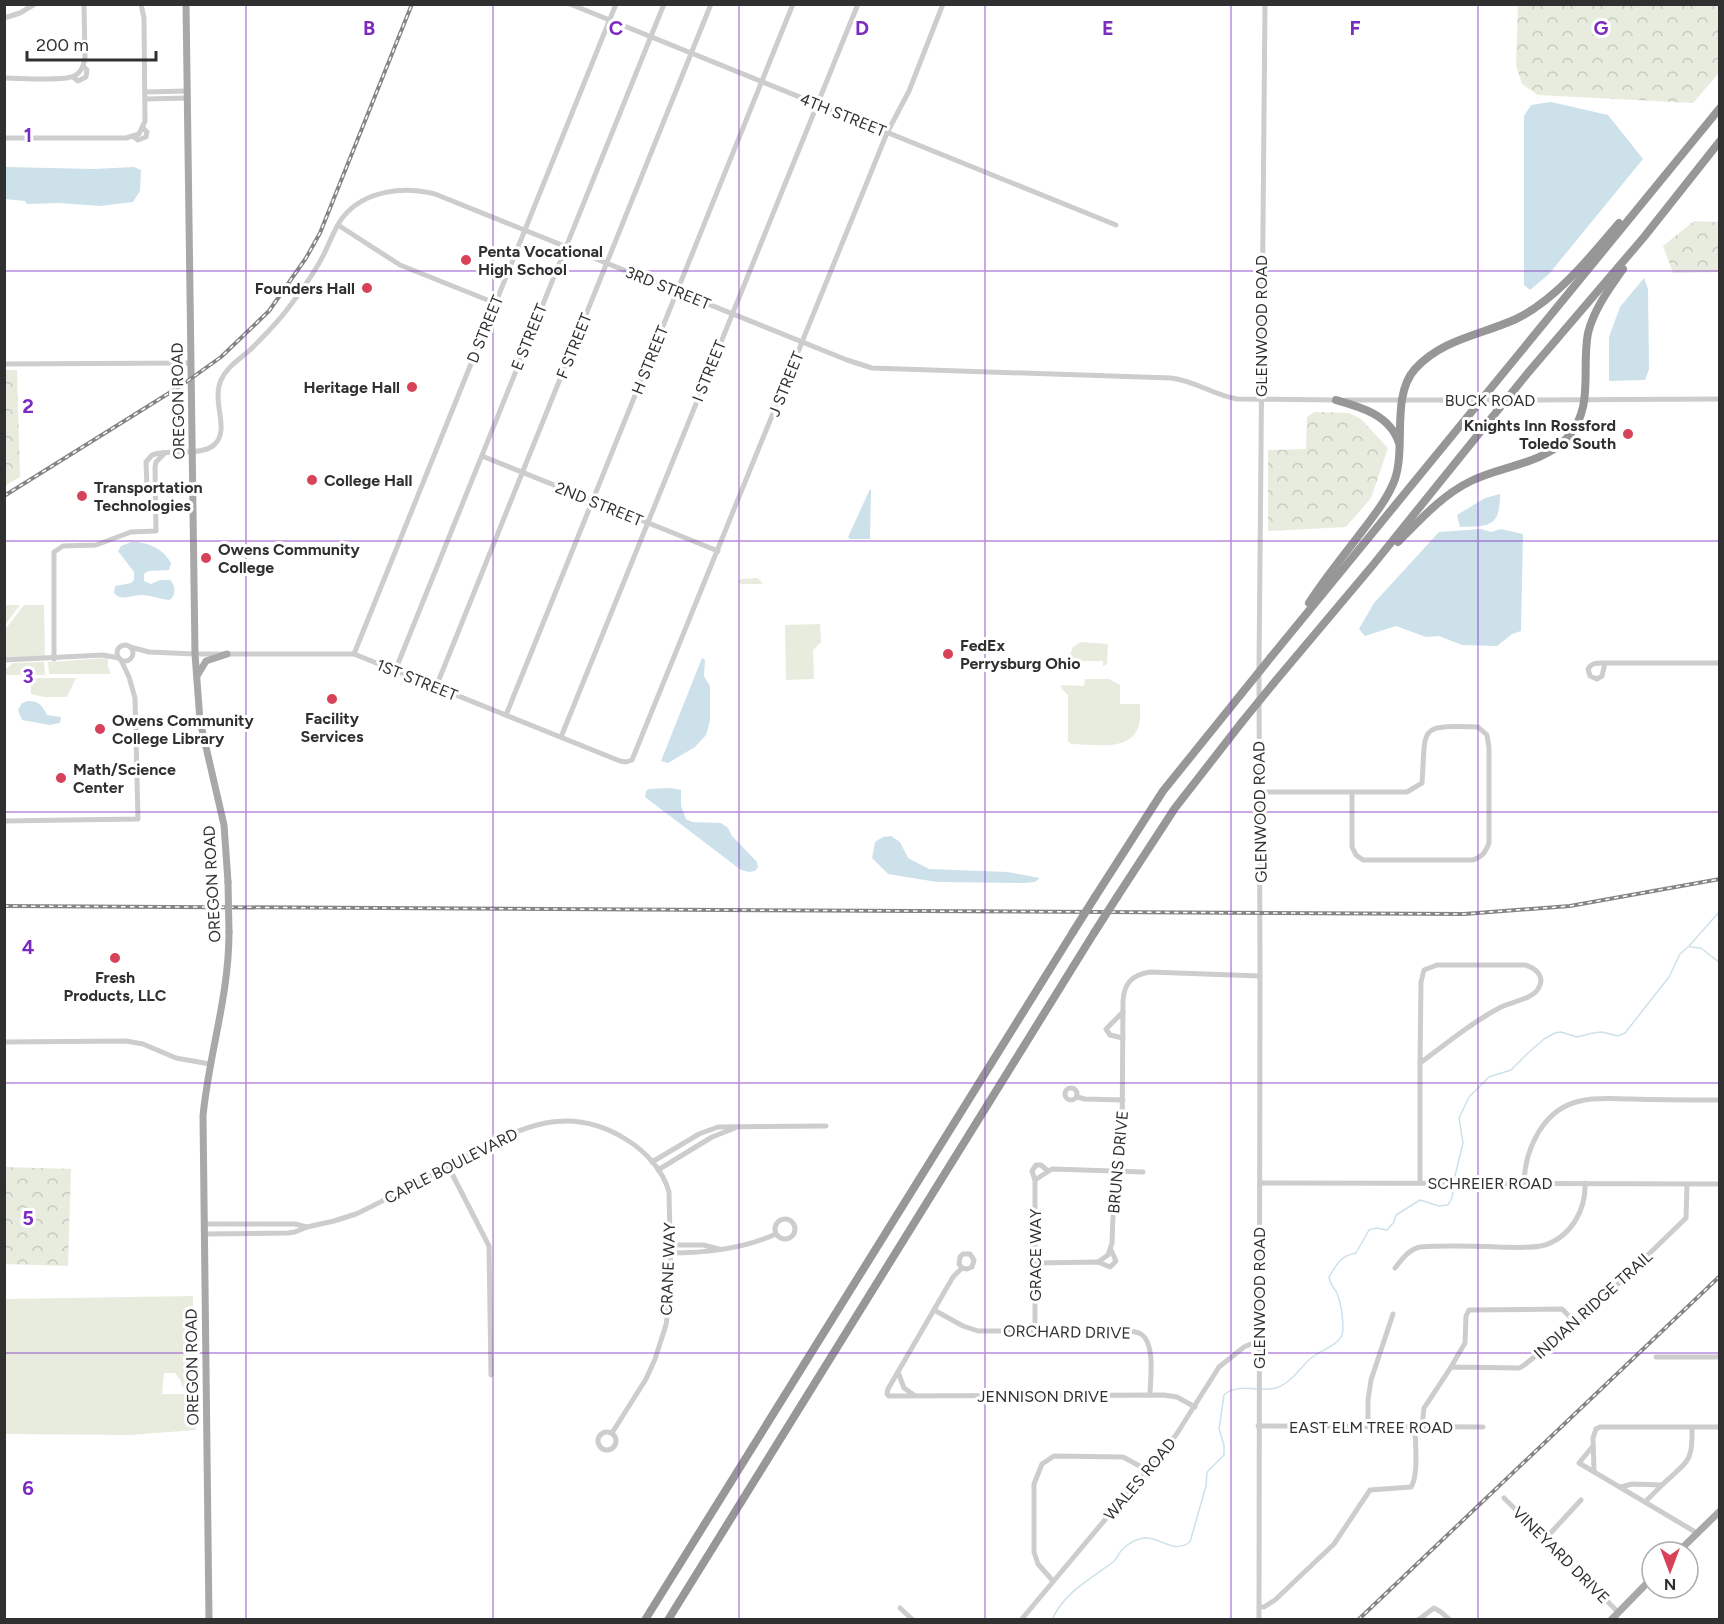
<svg xmlns="http://www.w3.org/2000/svg" width="1724" height="1624" viewBox="0 0 1724 1624" font-family="Figtree,sans-serif">
<defs>
<pattern id="forest-crowns" width="20" height="18" patternUnits="userSpaceOnUse" patternTransform="scale(1.5)"><rect width="20" height="18" fill="#e7ecdf"/><path d="M2 6a3 3 0 1 1 6 0M12 15a3 3 0 1 1 6 0" fill="none" stroke="#c6cbc0"/></pattern>
</defs>
<rect width="100%" height="100%" fill="#fff"/>
<!-- grass -->
<g fill="#e7ecdf">
<polygon points="758,578 763,584 741,584 738,582 741,579"/>
<polygon points="5,605 20,605 5,625 4,605"/>
<polygon points="24,605 44,605 45,657 5,658 4,631"/>
<polygon points="820,624 821,642 813,650 814,679 786,680 785,625"/>
<polygon points="1081,642 1108,644 1107,664 1103,666 1103,661 1068,661 1073,647"/>
<polygon points="108,658 108,667 111,674 49,674 48,662"/>
<polygon points="44,662 45,675 5,675 5,670 13,663"/>
<polygon points="31,678 76,678 67,697 44,697 31,694"/>
<path d="M1085 679H1109L1120 685V704H1140C1140 710 1141 718 1139 724 1133 753 1093 744 1071 744L1068 741V695L1061 688V685L1084 686Z"/>
<polygon points="193,1296 194,1388 182,1387 181,1381 175,1373 164,1373 162,1394 194,1394 196,1430 130,1435 5,1434 5,1299"/>
</g>
<!-- forest -->
<g fill="url(#forest-crowns)">
<polygon points="1518,5 1719,5 1719,73 1693,103 1538,95 1522,84 1516,65"/>
<polygon points="1694,221 1719,222 1719,272 1673,273 1663,246"/>
<polygon points="5,370 17,370 20,477 5,486"/>
<polygon points="1314,412 1349,413 1361,419 1388,448 1371,498 1346,527 1268,531 1268,450 1306,449 1307,417"/>
<polygon points="5,1167 71,1169 68,1266 5,1264"/>
</g>
<!-- water -->
<g fill="#cde1ea">
<polygon points="1551,102 1608,115 1643,159 1549,274 1530,290 1524,285 1524,116 1531,105"/>
<polygon points="5,167 94,169 134,167 141,170 140,191 133,202 100,206 59,203 27,204 25,201 5,199"/>
<polygon points="1644,278 1648,289 1649,369 1645,380 1609,381 1609,337 1620,307"/>
<polygon points="870,489 871,491 870,539 850,539 848,537"/>
<path d="M1500 494C1500 528 1489 526 1460 527L1457 515 1485 498Z"/>
<polygon points="1481,529 1491,532 1501,529 1523,534 1521,631 1512,634 1497,646 1462,645 1439,636 1426,637 1396,626 1365,636 1359,629 1374,603 1439,532"/>
<path d="M131 542C147 541 164 549 171 563L169 570 148 571 144 574V581L151 584 160 580H170C175 585 176 592 172 598L169 600C159 599 151 595 141 595 130 595 122 602 114 593L115 586 131 583 134 580V572L118 551 121 546Z"/>
<polygon points="702,658 705,660 704,676 710,686 710,721 706,735 695,747 668,763 661,761"/>
<path d="M28 701C39 701 42 705 47 715L61 717 60 723 50 725 22 720 18 710 22 703Z"/>
<polygon points="671,788 681,790 681,806 686,819 692,822 721,823 728,828 732,836 757,862 758,867 755,871 749,872 741,870 645,797 646,791 649,789"/>
<polygon points="891,836 900,842 908,858 929,869 1008,872 1040,878 1035,882 1023,883 937,882 888,874 872,858 875,842 883,837"/>
</g>
<g fill="none" stroke-linecap="round" stroke-linejoin="round">
<!-- stream -->
<g stroke="#cde1ea" stroke-width="1.5">
<polyline points="1690,947 1701,948 1720,963"/>
<polyline points="1454,1180 1463,1143 1459,1118 1469,1097 1489,1077 1511,1070 1528,1053 1544,1039 1555,1033 1561,1032 1577,1037 1593,1033 1602,1032 1618,1036 1625,1033 1669,977 1680,954 1689,946 1720,911"/>
<path d="M1261 1389C1270 1390 1280 1388 1287 1382 1296 1376 1302 1366 1310 1359 1320 1349 1342 1346 1343 1330 1343 1319 1341 1303 1337 1293 1334 1287 1330 1286 1329 1277 1337 1264 1340 1256 1356 1253L1369 1230 1376 1228 1387 1230 1394 1222 1396 1215 1420 1200 1439 1206 1448 1205 1452 1198 1454 1185"/>
<path d="M1052 1620C1063 1593 1092 1578 1113 1562 1117 1559 1118 1554 1121 1551 1127 1544 1137 1538 1146 1538 1162 1538 1173 1554 1190 1542L1206 1486 1207 1472 1224 1455V1445L1219 1429 1224 1395C1232 1387 1246 1388 1256 1389"/>
</g>
<!-- minor -->
<g stroke="#cdcdcd" stroke-width="5">
<polyline points="570,4 1116,225"/>
<polyline points="4,18 20,13 35,4"/>
<polyline points="73,77 78,81 86,77 87,70 83,66"/>
<path d="M4 78C19 78 66 82 76 75 82 71 84 65 85 58L84 4"/>
<polyline points="145,92 188,91"/>
<polyline points="145,99 188,98"/>
<polyline points="134,137 138,140 146,137 147,132 143,128"/>
<polyline points="4,138 126,138 139,134 145,121 144,18 141,4"/>
<polyline points="338,225 400,265 495,303"/>
<polyline points="4,364 191,363"/>
<polyline points="1346,400 1455,400"/>
<polyline points="1533,400 1720,399"/>
<polyline points="482,456 718,551"/>
<path d="M147 489 146 462 152 455C169 448 200 457 214 445 231 430 211 403 221 380 227 366 242 358 252 348 264 336 276 324 286 311 300 293 314 274 324 254 330 242 335 227 343 217 365 190 404 186 435 194L847 360 872 368 1171 378C1196 381 1213 395 1237 399L1337 400"/>
<circle cx="125" cy="653" r="8"/>
<polyline points="130,647 149,652 195,654 354,654 620,761 626,762 632,760 887,133 909,91 943,4"/>
<polyline points="354,654 616,4"/>
<polyline points="54,659 54,552 63,546 96,545 131,532 156,531 155,467 156,462 165,453"/>
<polyline points="4,660 103,655 119,658"/>
<path d="M1605 663 1602 676 1597 679 1590 676 1588 669C1592 662 1598 663 1605 663H1720"/>
<polyline points="395,671 664,4"/>
<polyline points="436,687 711,4"/>
<polyline points="506,715 793,4"/>
<polyline points="561,737 858,4"/>
<path d="M1259 792H1407L1422 783C1426 726 1417 725 1478 727L1487 735 1489 748V843C1485 853 1483 856 1473 860H1363L1356 855 1352 847V792"/>
<polyline points="4,821 138,819 135,698 129,677 121,660"/>
<path d="M1437 965H1525C1536 968 1546 977 1538 989 1532 999 1511 1002 1501 1007 1472 1022 1446 1044 1420 1063L1421 982 1424 970Z"/>
<polyline points="1123,1012 1106,1029 1110,1035 1123,1038"/>
<polyline points="4,1042 126,1041 143,1044 176,1058 210,1064"/>
<circle cx="1071" cy="1094" r="6"/>
<polyline points="1077,1097 1085,1099 1123,1100"/>
<polyline points="652,1162 699,1134 718,1127 826,1126"/>
<polyline points="448,1166 489,1246 491,1375"/>
<polyline points="658,1170 712,1137 735,1128"/>
<polyline points="1035,1180 1052,1169 1143,1172"/>
<polyline points="1260,1183 1720,1184"/>
<polyline points="1420,1183 1420,1063"/>
<path d="M1524 1183C1525 1149 1543 1109 1580 1101 1596 1097 1615 1099 1631 1099 1661 1100 1690 1100 1720 1100"/>
<circle cx="785" cy="1229" r="10"/>
<polyline points="204,1224 295,1224 307,1227 295,1232 288,1233 204,1234"/>
<path d="M307 1227 334 1221 356 1214C390 1198 424 1179 457 1161 515 1131 564 1100 627 1140 645 1151 663 1170 669 1192L671 1287 666 1325 655 1359 646 1379 612 1433"/>
<polyline points="670,1245 703,1245 719,1249"/>
<path d="M670 1253C707 1253 743 1249 776 1234"/>
<path d="M1098 1262 1108 1255 1112 1243 1114 1191 1122 1147 1123 1001C1124 983 1132 975 1150 972L1260 976"/>
<polyline points="1035,1263 1098,1262 1110,1267 1116,1261 1111,1250"/>
<polyline points="962,1268 959,1264 960,1257 963,1254 970,1254 974,1260 972,1267 967,1269 962,1268 953,1277 888,1389 887,1394 889,1396 1164,1395 1177,1397 1195,1407"/>
<path d="M1395 1268C1402 1259 1408 1250 1420 1247 1446 1245 1473 1246 1499 1247 1514 1247 1531 1249 1545 1245 1572 1236 1586 1209 1585 1183"/>
<path d="M934 1310 963 1326 978 1331H1117C1125 1331 1135 1330 1141 1334 1156 1344 1150 1380 1150 1395"/>
<polyline points="1035,1331 1035,1180 1032,1171 1036,1165 1041,1165 1048,1171"/>
<polyline points="1656,1357 1720,1357"/>
<polyline points="1451,1367 1465,1343 1466,1316 1469,1310 1562,1309 1577,1324"/>
<polyline points="898,1372 904,1388 914,1395"/>
<polyline points="1258,1426 1483,1427"/>
<polyline points="1368,1427 1368,1400 1371,1380 1393,1314"/>
<polyline points="1422,1427 1424,1408 1451,1367 1519,1368 1523,1366 1584,1317 1686,1218 1687,1184"/>
<circle cx="607" cy="1441" r="9"/>
<polyline points="1593,1446 1579,1463 1697,1533"/>
<polyline points="1594,1470 1593,1438 1596,1429 1600,1427 1720,1427"/>
<path d="M1621 1487 1632 1484 1662 1485C1687 1461 1693 1464 1692 1428"/>
<polyline points="1504,1498 1618,1612"/>
<polyline points="1646,1501 1662,1485"/>
<polyline points="1545,1539 1581,1500"/>
<polyline points="1053,1581 1038,1564 1034,1552 1034,1484 1042,1464 1054,1456 1123,1457 1147,1470"/>
<path d="M1259 1607H1264L1275 1600 1334 1544 1370 1490 1411 1487C1419 1475 1415 1442 1415 1427"/>
<polyline points="900,1608 913,1620"/>
<polyline points="1021,1620 1176,1435 1219,1367 1244,1347 1258,1341"/>
<polyline points="1259,1620 1260,976 1259,671 1265,4"/>
<polyline points="1418,1620 1434,1608 1441,1612 1450,1620"/>
</g>
<!-- major -->
<g stroke="#a8a8a8" stroke-width="7">
<polyline points="186,4 195,654 200,721 224,825 228,882"/>
<polyline points="197,676 206,661 227,654"/>
<polyline points="1678,1552 1720,1511"/>
<path d="M209 1620 203 1116C209 1053 229 997 229 932"/>
<polyline points="1611,1620 1652,1578"/>
</g>
<!-- highway -->
<g stroke="#979797" stroke-width="8">
<path d="M1336 400C1361 407 1390 415 1399 443"/>
<path d="M1398 542C1420 520 1442 495 1471 481 1501 466 1543 464 1567 438 1595 408 1581 369 1588 333 1594 309 1609 289 1623 269"/>
<path d="M1309 603C1325 578 1345 554 1363 530 1375 514 1388 498 1395 479 1406 446 1391 396 1415 369 1442 339 1481 335 1516 319 1556 300 1591 256 1619 223"/>
<polyline points="1271,657 1720,108"/>
<polyline points="1273,684 1373,565 1527,374 1644,237 1720,141"/>
<polyline points="1095,897 1163,791 1242,693"/>
<polyline points="1117,897 1175,808 1242,722"/>
<polyline points="645,1620 1073,932"/>
<polyline points="668,1620 1094,933"/>
</g>
<defs>
<g id="rail">
<polyline points="4,496 182,385 221,357 269,311 306,258 320,233 412,4"/>
<polyline points="4,906 1464,914 1570,906 1720,879"/>
<polyline points="1358,1620 1720,1276"/>
</g>
</defs>
<!-- rail casing -->
<use href="#rail" stroke="#858585" stroke-width="4"/>
<!-- rail -->
<use href="#rail" stroke="#fff" stroke-width="1.5" stroke-dasharray="4.5" stroke-linecap="butt"/>
<!-- minor-bridge -->
<polyline stroke="#cdcdcd" stroke-width="5" points="1455,400 1533,400"/>
<!-- major-bridge -->
<polyline stroke="#a8a8a8" stroke-width="7" points="228,882 229,932"/>
<!-- highway-bridge -->
<g stroke="#979797" stroke-width="8">
<polyline points="1242,693 1271,657"/>
<polyline points="1242,722 1273,684"/>
<polyline points="1073,932 1095,897"/>
<polyline points="1094,933 1117,897"/>
</g>
</g>
<!-- grid -->
<path fill="none" stroke="#7b2cbf" stroke-width="1.5" stroke-opacity="0.55" d="M246 4V1620M493 4V1620M739 4V1620M985 4V1620M1231 4V1620M1478 4V1620M4 271H1720M4 541H1720M4 812H1720M4 1083H1720M4 1353H1720"/>
<!-- markers -->
<g fill="#d74259" stroke="#fff" stroke-width="2">
<circle cx="466" cy="260" r="6"/>
<circle cx="367" cy="288" r="6"/>
<circle cx="412" cy="387" r="6"/>
<circle cx="1628" cy="434" r="6"/>
<circle cx="312" cy="480" r="6"/>
<circle cx="82" cy="496" r="6"/>
<circle cx="206" cy="558" r="6"/>
<circle cx="948" cy="654" r="6"/>
<circle cx="332" cy="699" r="6"/>
<circle cx="100" cy="729" r="6"/>
<circle cx="61" cy="778" r="6"/>
<circle cx="115" cy="958" r="6"/>
</g>
<g text-anchor="middle" dominant-baseline="central" stroke-width="6" stroke-linejoin="round" paint-order="stroke">
<!-- street labels -->
<g font-size="16" fill="#303030" stroke="#fff">
<text transform="translate(843 115) rotate(22)">4TH STREET</text>
<text transform="translate(668 288) rotate(22)">3RD STREET</text>
<text transform="translate(1261 326) rotate(-90)">GLENWOOD ROAD</text>
<text transform="translate(485 329) rotate(-68)">D STREET</text>
<text transform="translate(529 337) rotate(-68)">E STREET</text>
<text transform="translate(574 346) rotate(-68)">F STREET</text>
<text transform="translate(650 360) rotate(-68)">H STREET</text>
<text transform="translate(709 371) rotate(-68)">I STREET</text>
<text transform="translate(786 384) rotate(-68)">J STREET</text>
<text x="1490" y="400">BUCK ROAD</text>
<text transform="translate(178 401) rotate(-91)">OREGON ROAD</text>
<text transform="translate(599 504) rotate(22)">2ND STREET</text>
<text transform="translate(417 680) rotate(22)">1ST STREET</text>
<text transform="translate(1260 812) rotate(-91)">GLENWOOD ROAD</text>
<text transform="translate(212 884) rotate(-93)">OREGON ROAD</text>
<text transform="translate(1118 1162) rotate(-85)">BRUNS DRIVE</text>
<text transform="translate(451 1166) rotate(-27)">CAPLE BOULEVARD</text>
<text x="1490" y="1183">SCHREIER ROAD</text>
<text transform="translate(1035 1255) rotate(-90)">GRACE WAY</text>
<text transform="translate(668 1269) rotate(-88)">CRANE WAY</text>
<text transform="translate(1259 1298) rotate(-90)">GLENWOOD ROAD</text>
<text transform="translate(1593 1305) rotate(-42)">INDIAN RIDGE TRAIL</text>
<text transform="translate(1067 1332) rotate(1)">ORCHARD DRIVE</text>
<text transform="translate(192 1367) rotate(-91)">OREGON ROAD</text>
<text x="1043" y="1396">JENNISON DRIVE</text>
<text x="1371" y="1427">EAST ELM TREE ROAD</text>
<text transform="translate(1140 1479) rotate(-50)">WALES ROAD</text>
<text transform="translate(1561 1555) rotate(45)">VINEYARD DRIVE</text>
</g>
<!-- poi labels -->
<g font-size="16" font-weight="bold" fill="#303030" stroke="#fff" text-anchor="start">
<text x="478" y="251">Penta Vocational<tspan x="478" dy="18">High School</tspan></text>
<text x="355" y="288" text-anchor="end">Founders Hall</text>
<text x="400" y="387" text-anchor="end">Heritage Hall</text>
<text x="1616" y="425" text-anchor="end">Knights Inn Rossford<tspan x="1616" dy="18">Toledo South</tspan></text>
<text x="324" y="480">College Hall</text>
<text x="94" y="487">Transportation<tspan x="94" dy="18">Technologies</tspan></text>
<text x="218" y="549">Owens Community<tspan x="218" dy="18">College</tspan></text>
<text x="960" y="645">FedEx<tspan x="960" dy="18">Perrysburg Ohio</tspan></text>
<text x="332" y="718" text-anchor="middle">Facility<tspan x="332" dy="18">Services</tspan></text>
<text x="112" y="720">Owens Community<tspan x="112" dy="18">College Library</tspan></text>
<text x="73" y="769">Math/Science<tspan x="73" dy="18">Center</tspan></text>
<text x="115" y="977" text-anchor="middle">Fresh<tspan x="115" dy="18">Products, LLC</tspan></text>
</g>
</g>
<g font-size="20" text-anchor="middle" font-weight="bold" fill="#7b2cbf" stroke="#fff" stroke-width="6" stroke-linejoin="round" paint-order="stroke">
<text x="369" y="35">B</text>
<text x="616" y="35">C</text>
<text x="862" y="35">D</text>
<text x="1108" y="35">E</text>
<text x="1355" y="35">F</text>
<text x="1601" y="35">G</text>
<text x="28" y="142">1</text>
<text x="28" y="413">2</text>
<text x="28" y="683">3</text>
<text x="28" y="954">4</text>
<text x="28" y="1225">5</text>
<text x="28" y="1495">6</text>
</g>
<!-- border -->
<rect width="1724" height="1624" fill="none" stroke="#303030" stroke-width="12"/>
<!-- north arrow -->
<g transform="translate(1670 1570) rotate(180)"><circle r="28" fill="#ffffff" stroke="#acacac" stroke-width="1.5"/>
<path d="M0-4.5L10 22L0 15L-10 22Z" fill="#d74259"/>
<text y="-9" font-size="16" font-weight="bold" text-anchor="middle" fill="#303030">N</text>
</g>
<!-- scale -->
<path d="M27 51v9h129v-9" fill="none" stroke="#303030" stroke-width="3"/>
<text x="36" y="51" font-size="18" fill="#303030" stroke="#ffffff" stroke-width="4.5" paint-order="stroke">200 m</text>
</svg>
